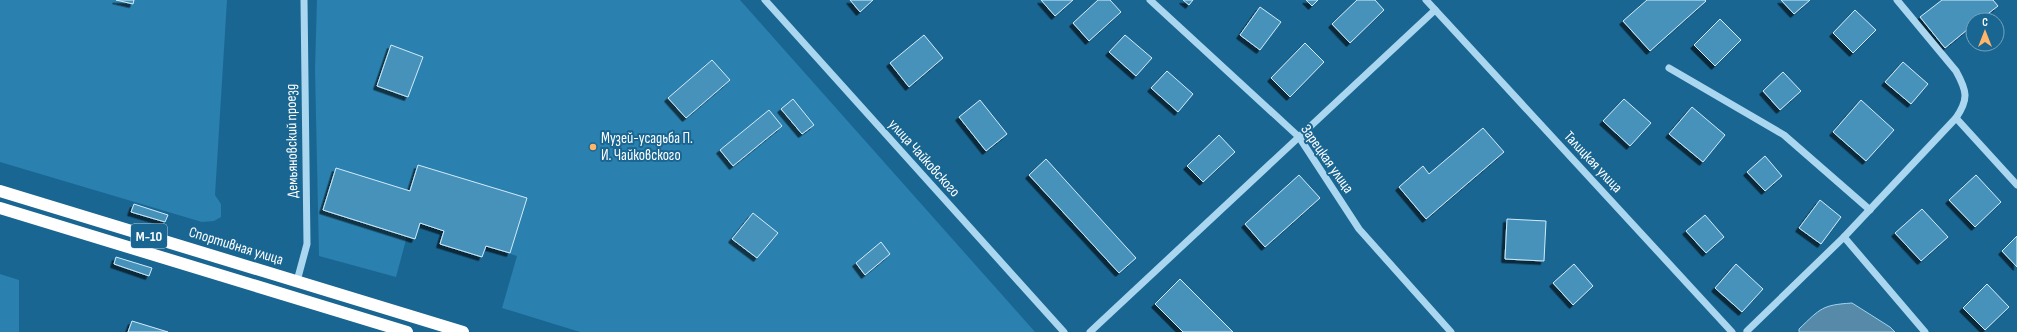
<svg xmlns="http://www.w3.org/2000/svg" width="2017" height="332" viewBox="0 0 2017 332" font-family="'Sofia Sans Condensed',sans-serif">
<defs>
<filter id="shadow"><feDropShadow dx="-3.5" dy="3.5" stdDeviation="0" flood-color="#0009"/></filter>
</defs>
<rect width="100%" height="100%" fill="#1a6692"/>
<!-- green -->
<g fill="#2a80ae">
<polygon points="0,0 227,0 215,195 221,204 221,217 214,221 202,222 0,162"/>
<polygon points="317,0 740,0 1035,332 580,332 502,308 517,256 486,246 482,257 440,244 444,231 420,224 415,239 407,236 396,277 319,256 315,69"/>
<polygon points="0,274 19,280 19,332 0,332"/>
</g>
<!-- water -->
<path fill="#568aa8" stroke="#9dd5f1" d="M1852 303 1890 327 1895 332H1799V329C1821 308 1822 305 1852 303Z"/>
<!-- building -->
<g fill="#4792bb" stroke="#d1ecfb" filter="url(#shadow)">
<polygon points="116,0 134,0 133,4"/>
<polygon points="850,0 873,0 860,12"/>
<polygon points="1041,0 1073,0 1055,16"/>
<polygon points="1098,0 1110,0 1121,12 1089,41 1073,23"/>
<polygon points="1183,0 1193,0 1189,5"/>
<polygon points="1306,0 1318,0 1312,6"/>
<polygon points="1357,0 1375,0 1384,10 1350,43 1332,24"/>
<polygon points="1647,0 1705,0 1706,1 1650,51 1623,21"/>
<polygon points="1781,0 1810,0 1794,14"/>
<polygon points="1942,0 1993,0 1998,6 1980,20 1973,20 1973,25 1945,48 1920,17"/>
<polygon points="1260,7 1281,22 1260,50 1240,35"/>
<polygon points="1855,10 1876,30 1853,53 1833,33"/>
<polygon points="1720,19 1741,40 1715,66 1694,45"/>
<polygon points="924,35 943,58 909,87 890,63"/>
<polygon points="1125,35 1152,58 1136,76 1109,52"/>
<polygon points="1305,43 1324,62 1290,97 1271,78"/>
<polygon points="391,45 423,57 408,97 377,86"/>
<polygon points="712,60 730,80 686,118 668,98"/>
<polygon points="1903,62 1928,84 1911,104 1885,82"/>
<polygon points="1167,71 1193,94 1178,112 1151,88"/>
<polygon points="1783,72 1801,91 1780,110 1763,91"/>
<polygon points="793,99 814,125 802,134 781,109"/>
<polygon points="1624,99 1651,123 1630,146 1603,121"/>
<polygon points="980,100 1007,134 986,151 959,117"/>
<polygon points="1861,100 1894,130 1866,161 1833,132"/>
<polygon points="1692,107 1725,135 1703,162 1669,134"/>
<polygon points="769,110 782,126 733,166 720,150"/>
<polygon points="1483,128 1504,152 1426,219 1399,187 1423,166 1429,174"/>
<polygon points="1219,135 1235,152 1203,182 1187,166"/>
<polygon points="1765,156 1782,176 1765,191 1747,172"/>
<polygon points="1046,159 1136,258 1119,273 1029,175"/>
<polygon points="418,165 527,198 510,253 486,246 482,257 440,244 444,231 420,223 415,239 323,210 336,168 410,191"/>
<polygon points="1299,175 1320,198 1265,247 1245,224"/>
<polygon points="1976,175 2001,202 1975,227 1949,200"/>
<polygon points="1820,200 1841,217 1821,244 1799,228"/>
<polygon points="134,204 168,215 165,222 131,212"/>
<polygon points="1922,209 1948,237 1921,261 1895,233"/>
<polygon points="753,213 778,233 757,258 732,239"/>
<polygon points="1705,215 1724,237 1706,253 1686,231"/>
<polygon points="1507,219 1546,221 1544,261 1505,259"/>
<polygon points="2017,236 2017,267 2002,251"/>
<polygon points="881,242 890,254 865,275 856,263"/>
<polygon points="116,257 152,268 149,276 114,264"/>
<polygon points="1574,264 1593,286 1573,305 1553,283"/>
<polygon points="1736,264 1763,289 1742,312 1715,288"/>
<polygon points="1180,279 1233,332 1183,332 1155,304"/>
<polygon points="1987,284 2009,307 1985,330 1963,308"/>
<polygon points="132,321 168,332 128,332"/>
</g>
<g fill="none" stroke-linecap="round" stroke-linejoin="round">
<!-- minor -->
<g stroke="#aad7ef" stroke-width="7">
<polyline points="765,0 1064,332"/>
<polyline points="1150,0 1299,137 1359,229 1451,332"/>
<polyline points="1426,0 1732,332"/>
<polyline points="1669,68 1784,135 1870,210"/>
<polyline points="1956,118 2017,185"/>
<polyline points="1844,237 1925,332"/>
<polyline points="297,281 307,244 304,0"/>
<path d="M1747 331 1844 237 1956 118C1969 99 1967 91 1956 71L1897 0"/>
<polyline points="1090,332 1435,10"/>
</g>
<!-- highway -->
<g stroke="#fff" stroke-width="12">
<polyline points="0,191 463,332"/>
<polyline points="0,208 407,332"/>
</g>
</g>
<!-- markers -->
<circle fill="#ffb668" stroke="#1a6692" stroke-width="1.5" cx="593" cy="147" r="4"/>
<g text-anchor="middle" dominant-baseline="central" stroke-width="4" stroke-linejoin="round" paint-order="stroke">
<!-- shield labels -->
<rect fill="#1a6692" stroke="#bad1de" stroke-width="1" x="131" y="224" width="36" height="24" rx="3"/>
<g font-size="14" font-weight="bold" fill="#fff">
<text x="149" y="236">М-10</text>
</g>
<!-- poi labels -->
<g font-size="15" fill="#fff" stroke="#1a6692" text-anchor="start">
<text x="601" y="138">Музей-усадьба П.<tspan x="601" dy="17">И. Чайковского</tspan></text>
</g>
<!-- street labels -->
<g font-size="15" fill="#fff" stroke="#1a6692">
<text transform="translate(292 141) rotate(-91)">Демьяновский проезд</text>
<text transform="translate(924 158) rotate(48)">улица Чайковского</text>
<text transform="translate(1327 159) rotate(55)">Зарецкая улица</text>
<text transform="translate(1593 162) rotate(47)">Талицкая улица</text>
<text transform="translate(236 246) rotate(17)">Спортивная улица</text>
</g>
</g>
<!-- north arrow -->
<g transform="translate(1985 32)"><circle r="19" fill="#1a6692" stroke="#76a3be"/>
<path d="M0-3L7 15L0 10L-7 15Z" fill="#ffb668"/>
<text y="-6" font-size="11" font-weight="bold" text-anchor="middle" fill="#ffffff">С</text>
</g>
</svg>
